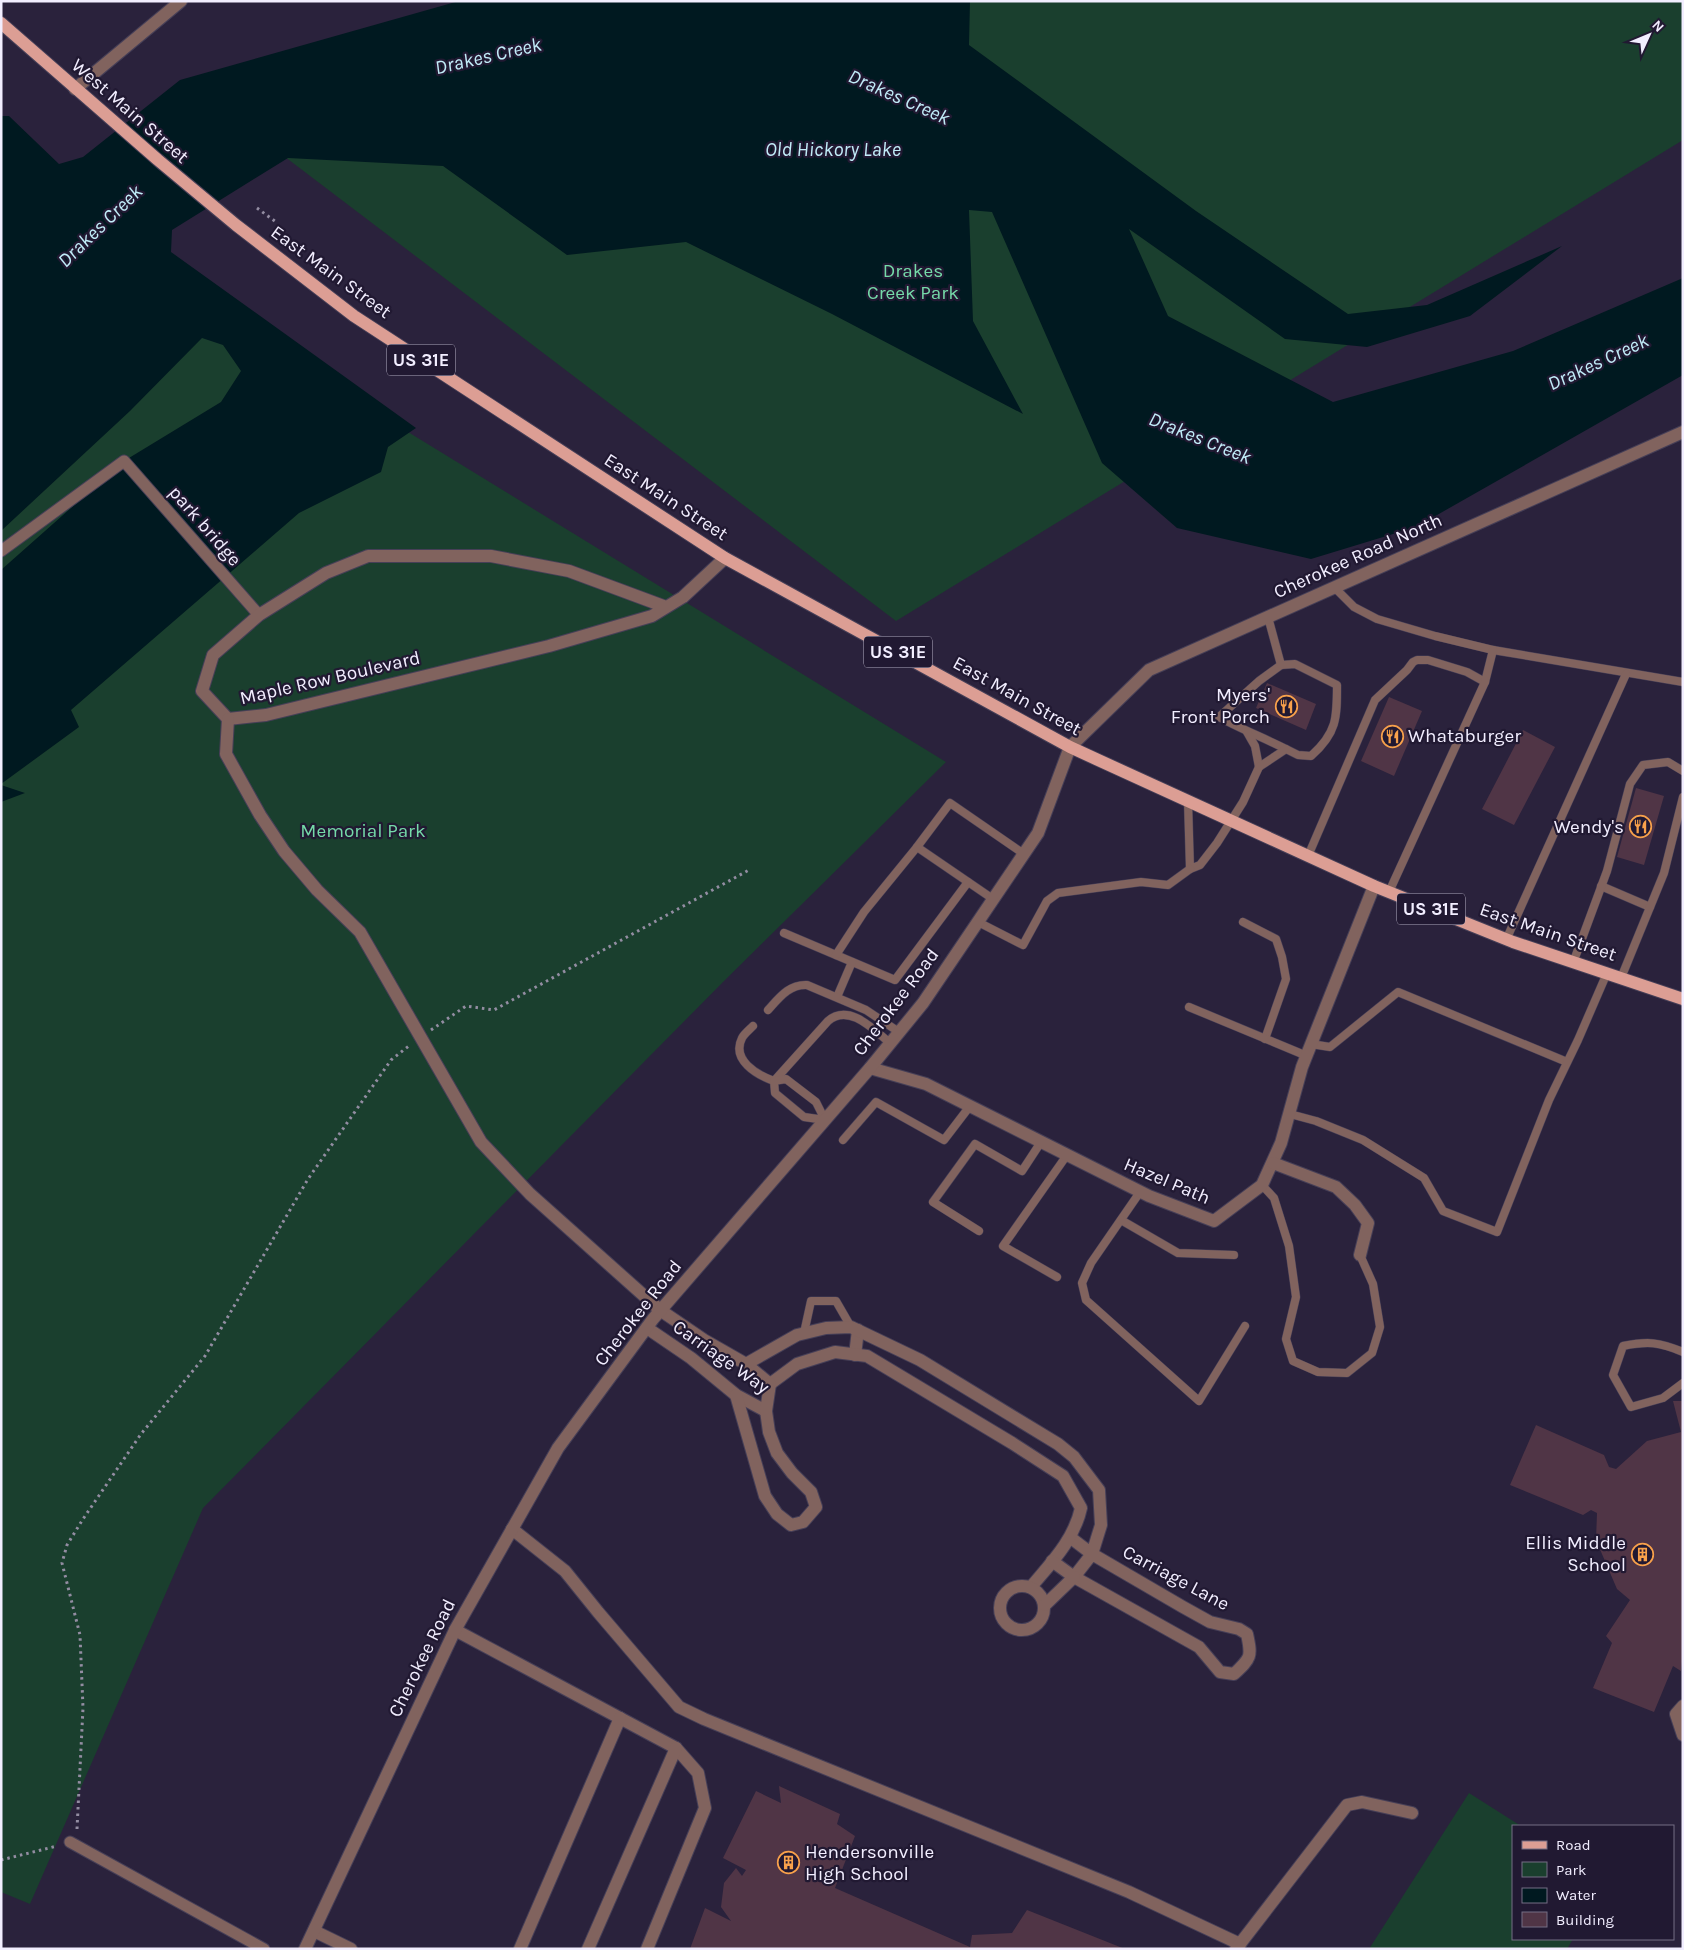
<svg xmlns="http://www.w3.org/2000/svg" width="1684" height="1950" viewBox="0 0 1684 1950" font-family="Karla,sans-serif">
<rect width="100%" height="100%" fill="#2a223c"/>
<!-- green -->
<g fill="#1a3f2e">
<polygon points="551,1 1683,1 1683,140 896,621 268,144"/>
<polygon points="183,294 946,762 723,982 203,1508 30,1904 1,1892 1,501"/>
<polygon points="1469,1793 1521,1826 1513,1826 1513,1939 1573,1939 1567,1949 1369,1949"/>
</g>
<!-- water -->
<g fill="#001920">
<polygon points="459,1 970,1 969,45 1196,211 1348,314 1427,305 1562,246 1470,316 1367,347 1285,339 1129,229 1168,316 1333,402 1513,351 1683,278 1683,375 1416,527 1311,559 1177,528 1102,463 992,212 969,210 973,321 1023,414 832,314 686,242 567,255 443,166 288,158 172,230 171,252 416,428 388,447 381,472 299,513 71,710 79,727 1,784 1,570 124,461 221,402 241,371 223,345 202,338 130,411 1,531 1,116 9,116 59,164 83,157 180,80"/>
<polygon points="1,785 25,793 1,802"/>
</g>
<!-- building -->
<g fill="#503546">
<polygon points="1267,683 1316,704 1306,730 1256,708"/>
<polygon points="1389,697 1422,711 1394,776 1361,761"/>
<polygon points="1523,730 1555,747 1514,825 1482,809"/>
<polygon points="1636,788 1664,796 1644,865 1617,857"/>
<polygon points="1673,1401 1683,1401 1683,1653 1681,1671 1673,1666 1654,1712 1593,1688 1612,1643 1606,1636 1630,1600 1617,1589 1596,1540 1597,1513 1591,1510 1583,1515 1510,1485 1536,1425 1604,1455 1609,1467 1616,1469 1647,1441 1681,1432"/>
<polygon points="779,1786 840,1814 837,1824 855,1836 835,1888 970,1947 972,1935 1012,1933 1027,1910 1125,1949 690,1949 705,1908 731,1921 721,1907 724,1883 736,1868 742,1876 746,1870 723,1858 756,1791 781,1803"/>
</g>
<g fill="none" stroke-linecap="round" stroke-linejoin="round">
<defs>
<g id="service">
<polyline points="1334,587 1354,607 1377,619 1435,636 1493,650 1683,682"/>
<path d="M1281 665 1259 681 1219 717C1241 729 1264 738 1286 749"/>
<polyline points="1247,732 1255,746 1259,767"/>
<path d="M1188 801 1190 869 1200 865 1217 843 1243 802 1259 767 1286 749 1298 755 1311 756C1337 733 1337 718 1337 685L1295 664 1281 665 1268 617"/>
<polyline points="1308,856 1375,700 1407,670 1413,662 1417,660 1428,660 1467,672 1485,682"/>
<polyline points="1601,886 1650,907"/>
<polyline points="1389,892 1485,682 1493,650"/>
<polyline points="993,899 917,847 950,803 1024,854"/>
<polyline points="978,922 1023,945 1047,901 1058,893 1141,882 1168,885 1190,869"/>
<polyline points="1243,922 1276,939 1282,957 1286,979 1265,1039"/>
<polyline points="784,933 895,980 968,882"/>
<polyline points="1506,940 1626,674"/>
<polyline points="836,955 864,912 917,847"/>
<polyline points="1573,963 1607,871 1630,784 1643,765 1668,762 1683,771"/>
<polyline points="1621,978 1664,873 1683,797"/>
<polyline points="837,997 852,962"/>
<polyline points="1189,1007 1307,1056"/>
<path d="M768 1010C779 998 789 984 807 985L866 1010 899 1032"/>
<path d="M753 1026C749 1030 744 1034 742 1038 731 1060 757 1075 774 1081L828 1021C849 1003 873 1029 890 1043"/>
<polyline points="1311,1044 1330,1047 1398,992 1567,1062"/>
<polygon points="786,1079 816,1102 825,1120 804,1117 775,1093 774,1081"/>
<polyline points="1290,1114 1316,1121 1363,1140 1424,1178 1443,1211 1497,1232 1549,1100 1578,1040 1607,973"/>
<polyline points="843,1140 876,1102 944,1140 970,1106"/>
<polyline points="1262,1185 1274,1198 1289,1246 1296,1297 1286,1339 1293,1361 1318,1372 1347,1373 1372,1353 1380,1327 1373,1284 1360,1255"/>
<polyline points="1140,1192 1091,1263 1082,1283 1086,1300 1199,1401 1245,1326"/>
<polyline points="1121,1220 1178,1253 1234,1255"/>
<polyline points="979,1231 933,1202 975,1144 1022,1171 1041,1142"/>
<polyline points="1057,1277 1003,1246 1067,1155"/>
<polyline points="804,1333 811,1301 836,1301 851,1327"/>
<path d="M1683 1352C1659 1342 1648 1341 1623 1346L1613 1375 1631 1407 1663 1398 1683 1383"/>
</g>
<g id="pedestrian">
<polyline points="1,551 124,461 259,615"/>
<polyline points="70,1842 264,1949"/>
</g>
<g id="minor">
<polyline points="75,89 181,1"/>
<polyline points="666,607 569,571 491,556 368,556 326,573 259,615 213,655 202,691 228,719 266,715 549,646 652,616 683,597 725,558"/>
<polyline points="228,719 226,754 260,815 284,851 317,890 360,932 481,1142 530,1194 660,1310 704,1340 746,1364 770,1384"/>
<polyline points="870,1068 926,1084 1149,1196 1214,1221 1262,1185 1281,1143 1302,1067 1374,886"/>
<polyline points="1273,1163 1336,1187 1355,1205 1368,1223 1360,1255"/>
<polyline points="647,1328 691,1358 736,1395 766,1411"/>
<polyline points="855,1355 858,1330"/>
<path d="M746 1364 797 1335 826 1328 851 1327 920 1360 1058 1444 1074 1457 1099 1490 1101 1525 1092 1554 1074 1577 1199 1647 1220 1672 1234 1674C1251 1658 1252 1657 1247 1634L1239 1629 1210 1622 1183 1607 1092 1554 1071 1538"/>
<path d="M770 1384 797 1364 835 1352 867 1356 1012 1443 1063 1476 1081 1508C1074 1540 1051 1563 1031 1587"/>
<polyline points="736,1395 765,1496 777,1514 791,1525 803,1522 816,1507 811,1492 792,1473 777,1453 769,1432 766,1411 770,1384"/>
<polyline points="512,1529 565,1571 598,1612 679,1707 704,1719 1129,1892 1240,1944"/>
<circle cx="1022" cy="1608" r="22"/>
<polyline points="1045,1605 1074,1577 1052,1561"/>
<polyline points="455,1630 676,1748 698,1773 705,1808 647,1949"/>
<polyline points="1683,1706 1676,1714 1683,1735"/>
<polyline points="314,1931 351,1949"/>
<polyline points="305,1949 455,1630 558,1448 653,1319 870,1068 923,1003 1038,833 1070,747 1149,670 1683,432"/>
<polyline points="520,1949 620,1718"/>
<polyline points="588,1949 676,1748"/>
<polyline points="1236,1949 1347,1805 1362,1802 1412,1813"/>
</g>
<polyline id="primary" points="1,23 158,160 236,225 354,316 725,558 1070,747 1096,759 1374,886 1513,942 1683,999"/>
</defs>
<!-- service casing -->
<use href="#service" stroke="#463f57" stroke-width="9"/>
<!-- pedestrian casing -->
<use href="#pedestrian" stroke="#463f57" stroke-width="13"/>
<!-- minor casing -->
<use href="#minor" stroke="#463f57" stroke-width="14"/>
<!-- primary casing -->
<use href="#primary" stroke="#463f57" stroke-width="14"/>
<!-- path -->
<g stroke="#938da2" stroke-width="3" stroke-dasharray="2.5 4" stroke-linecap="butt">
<polyline points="257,208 276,222"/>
<polyline points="431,1030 466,1006 494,1010 749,870"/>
<polyline points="77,1829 83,1708 80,1635 62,1563 67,1545 83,1519 141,1434 205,1356 308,1179 391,1060 410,1045"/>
<polyline points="1,1860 57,1846"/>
</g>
<!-- service -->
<use href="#service" stroke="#81635e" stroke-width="8"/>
<!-- pedestrian -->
<use href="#pedestrian" stroke="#81635e" stroke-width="11"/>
<!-- minor -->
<use href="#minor" stroke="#81635e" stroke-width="12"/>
<!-- primary -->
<use href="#primary" stroke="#dc9e94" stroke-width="12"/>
</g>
<!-- icons -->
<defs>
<symbol id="restaurant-ring" viewBox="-11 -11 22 22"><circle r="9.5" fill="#211932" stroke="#f8a14b" stroke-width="1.5"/><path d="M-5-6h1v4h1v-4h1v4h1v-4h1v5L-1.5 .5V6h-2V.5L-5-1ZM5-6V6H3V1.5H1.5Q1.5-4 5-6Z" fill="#f8a14b"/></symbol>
<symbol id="building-ring" viewBox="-11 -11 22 22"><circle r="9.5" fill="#211932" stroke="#f8a14b" stroke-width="1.5"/><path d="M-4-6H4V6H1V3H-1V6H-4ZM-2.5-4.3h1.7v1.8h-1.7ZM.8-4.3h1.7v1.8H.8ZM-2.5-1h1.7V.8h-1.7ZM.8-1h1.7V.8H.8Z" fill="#f8a14b"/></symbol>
</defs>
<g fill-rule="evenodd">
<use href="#restaurant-ring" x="1274" y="694" width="25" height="25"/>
<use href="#restaurant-ring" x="1380" y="724" width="25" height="25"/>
<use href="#restaurant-ring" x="1628" y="814" width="25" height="25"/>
<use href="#building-ring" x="1630" y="1542" width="25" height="25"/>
<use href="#building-ring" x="776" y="1850" width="25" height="25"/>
</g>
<g text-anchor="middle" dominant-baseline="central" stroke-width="4.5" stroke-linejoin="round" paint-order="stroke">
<!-- shield labels -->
<g fill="#211932" stroke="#b3aec2" stroke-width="1">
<rect x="387" y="344.5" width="68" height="31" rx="4"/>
<rect x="864" y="636.5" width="68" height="31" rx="4"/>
<rect x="1397" y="893.5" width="68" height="31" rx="4"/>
</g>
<g font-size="18" font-weight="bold" fill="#f2eeff">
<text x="421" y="360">US 31E</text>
<text x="898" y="652">US 31E</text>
<text x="1431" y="909">US 31E</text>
</g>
<!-- street labels -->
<g font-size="19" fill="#f2eeff" stroke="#211932">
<text transform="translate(130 111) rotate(41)">West Main Street</text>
<text transform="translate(331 272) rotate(36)">East Main Street</text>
<text transform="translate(666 497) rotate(33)">East Main Street</text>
<text transform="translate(205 526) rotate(49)">park bridge</text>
<text transform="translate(1358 556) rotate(-24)">Cherokee Road North</text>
<text transform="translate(330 678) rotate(-13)">Maple Row Boulevard</text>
<text transform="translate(1017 696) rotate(29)">East Main Street</text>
<text transform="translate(1548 932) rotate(19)">East Main Street</text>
<text transform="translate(896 1002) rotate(-53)">Cherokee Road</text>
<text transform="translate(1167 1181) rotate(23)">Hazel Path</text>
<text transform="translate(638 1313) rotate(-52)">Cherokee Road</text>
<text transform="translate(721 1357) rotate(35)">Carriage Way</text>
<text transform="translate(1176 1578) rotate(28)">Carriage Lane</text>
<text transform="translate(422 1658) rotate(-64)">Cherokee Road</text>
</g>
<!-- park labels -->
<g font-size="19" fill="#75daa9" stroke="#211932">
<text x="913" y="271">Drakes<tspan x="913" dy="22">Creek Park</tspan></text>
<text x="363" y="831">Memorial Park</text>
</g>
<!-- poi labels -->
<g font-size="19" fill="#f2eeff" stroke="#211932" text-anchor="end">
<text x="1270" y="695">Myers'<tspan x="1270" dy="22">Front Porch</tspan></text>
<text x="1408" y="736" text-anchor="start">Whataburger</text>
<text x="1624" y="827">Wendy's</text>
<text x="1626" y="1543">Ellis Middle<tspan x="1626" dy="22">School</tspan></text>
<text x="805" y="1852" text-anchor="start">Hendersonville<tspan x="805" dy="22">High School</tspan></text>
</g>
<!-- water labels -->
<g font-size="20" font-style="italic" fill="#c1ecf8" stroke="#211932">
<text transform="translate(488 56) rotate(-13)">Drakes Creek</text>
<text transform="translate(899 97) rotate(24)">Drakes Creek</text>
<text x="833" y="149">Old Hickory Lake</text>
<text transform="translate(100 226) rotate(-44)">Drakes Creek</text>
<text transform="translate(1598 362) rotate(-25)">Drakes Creek</text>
<text transform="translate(1200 438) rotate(22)">Drakes Creek</text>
</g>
</g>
<!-- border -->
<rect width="1684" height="1950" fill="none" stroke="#f2eeff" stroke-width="5"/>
<!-- legend -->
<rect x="1512" y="1825" width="162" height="115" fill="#211932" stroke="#756e84"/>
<rect x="1522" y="1841" width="25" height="8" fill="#dc9e94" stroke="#756e84"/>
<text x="1556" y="1850" font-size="15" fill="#f2eeff">Road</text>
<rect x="1522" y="1862" width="25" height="15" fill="#1a3f2e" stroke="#756e84"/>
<text x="1556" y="1875" font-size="15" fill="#f2eeff">Park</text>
<rect x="1522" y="1888" width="25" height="15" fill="#001920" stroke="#756e84"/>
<text x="1556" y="1900" font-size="15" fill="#f2eeff">Water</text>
<rect x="1522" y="1912" width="25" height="15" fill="#503546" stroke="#756e84"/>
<text x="1556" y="1925" font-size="15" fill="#f2eeff">Building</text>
<!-- north arrow -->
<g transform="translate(1649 35) rotate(46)" stroke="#211932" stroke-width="4" paint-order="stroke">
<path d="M0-4L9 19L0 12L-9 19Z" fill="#f2eeff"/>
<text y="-8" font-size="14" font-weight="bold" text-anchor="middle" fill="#f2eeff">N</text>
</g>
</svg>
